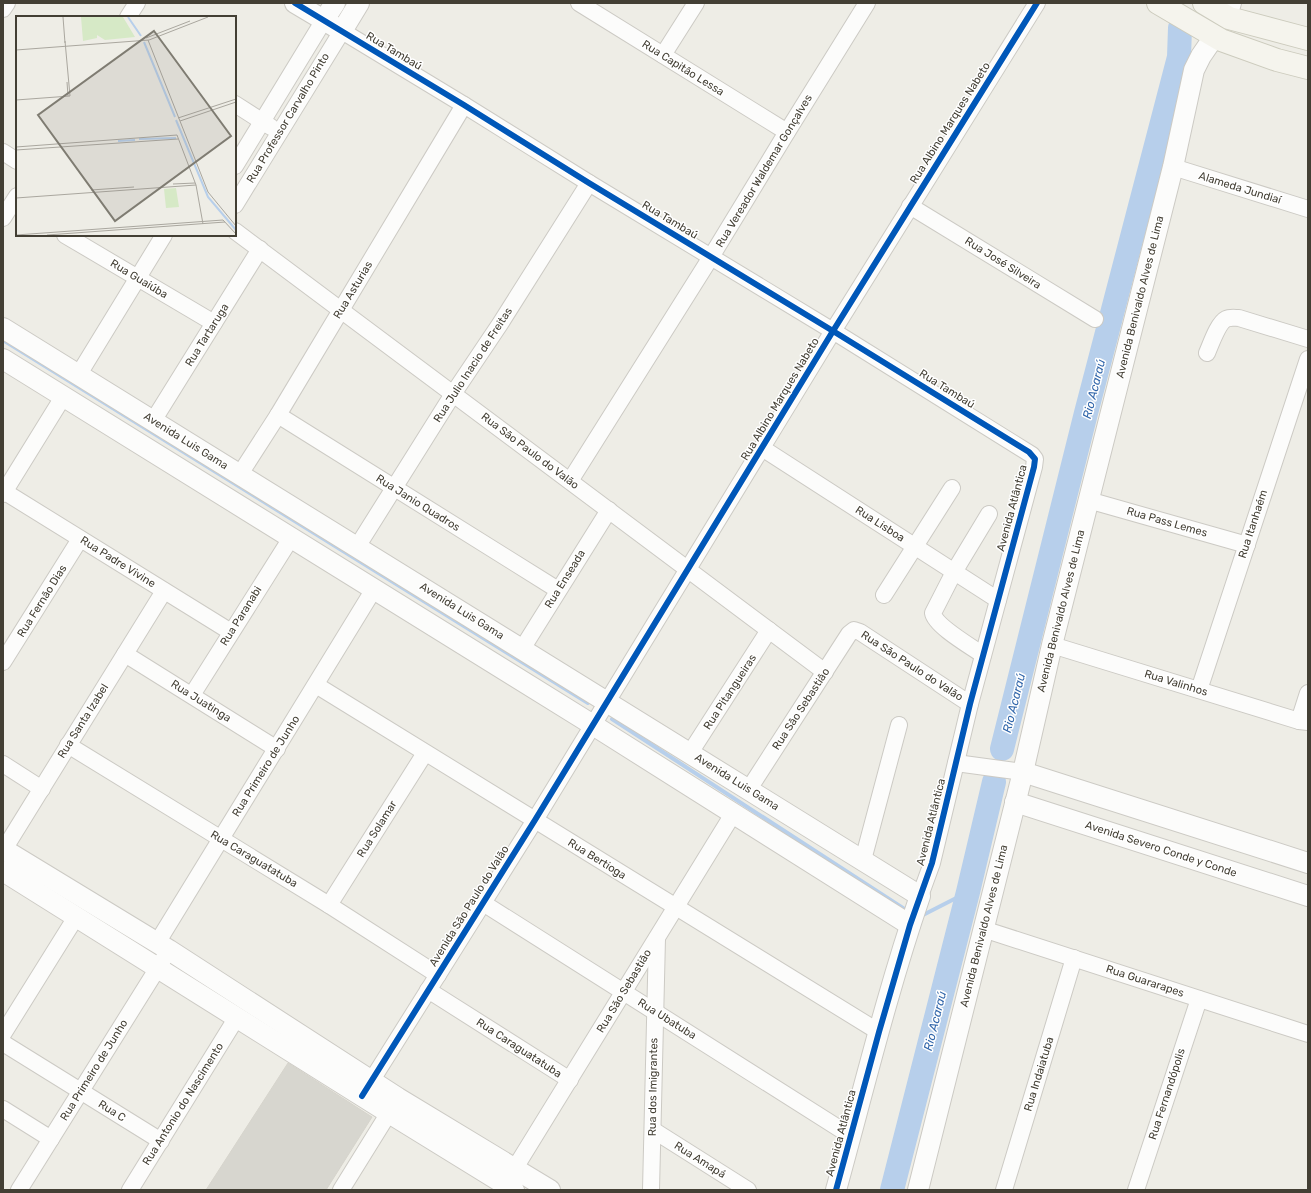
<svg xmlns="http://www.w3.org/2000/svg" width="1311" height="1193" viewBox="0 0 1311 1193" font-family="Rubik,sans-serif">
<rect width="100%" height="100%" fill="#eeede6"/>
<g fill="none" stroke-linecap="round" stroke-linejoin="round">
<!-- stream -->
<g stroke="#b7cfeb" stroke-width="4">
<polyline points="3,340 588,703"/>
<polyline points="612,719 909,912"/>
<polyline points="921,916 968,892"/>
</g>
<!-- river -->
<g stroke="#b7cfeb" stroke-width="24">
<polyline points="1002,749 1086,413 1179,57 1180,28"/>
<polyline points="892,1190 968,892 994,782"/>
</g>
</g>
<!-- building -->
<polygon fill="#d7d6cf" stroke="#d6d4cc" points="288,1063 372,1117 326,1190 206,1190"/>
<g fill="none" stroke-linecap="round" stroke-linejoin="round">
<defs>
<g id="minor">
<polyline points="579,3 787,132"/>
<polyline points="3,9 7,3"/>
<polyline points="128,17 137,3"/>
<polyline points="1229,18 1233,3"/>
<polyline points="663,55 696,3"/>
<polyline points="235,104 271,127"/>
<polyline points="3,152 17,161"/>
<polyline points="235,166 324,20"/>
<polyline points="1173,167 1308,209"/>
<polyline points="235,205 342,31 464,105 589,183 833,331 1032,455 1035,459 1034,467 970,704 932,863 920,896"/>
<polyline points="910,206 1095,319"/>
<polyline points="3,218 17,196"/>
<polyline points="235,231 825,672"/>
<polyline points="65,235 214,323"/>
<path d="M1207 353C1211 344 1218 323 1226 319 1230 317 1235 318 1239 318L1308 339"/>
<polyline points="79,374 164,235"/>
<polyline points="278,415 558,590"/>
<polyline points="153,421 260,249"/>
<polyline points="762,448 998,600"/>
<polyline points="240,474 278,415 464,105"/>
<polyline points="570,481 711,257 787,132 867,3"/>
<polyline points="5,492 231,632"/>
<polyline points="3,494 63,397"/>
<polyline points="1088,500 1247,545"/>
<polyline points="357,547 453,394 500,324 589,183"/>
<polyline points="884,595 952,488"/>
<polyline points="1052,645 1299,721 1308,722"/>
<polyline points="522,649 609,510"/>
<polyline points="125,654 277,749"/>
<path d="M983 655C972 647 935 626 933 613L954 572 989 514"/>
<polyline points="3,662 80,539"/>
<polyline points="316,685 879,1032"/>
<polyline points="1199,690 1308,359"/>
<polyline points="192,695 291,538"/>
<polyline points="1299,721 1308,693"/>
<polyline points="68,745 329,905 438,975"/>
<polyline points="690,753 769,630"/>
<polyline points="956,763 1023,772"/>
<polyline points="3,764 42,789"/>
<polyline points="749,789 849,634 854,630 860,632 970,704"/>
<polyline points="3,851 164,591"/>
<polyline points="863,860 899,725"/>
<polyline points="483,903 851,1136"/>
<polyline points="329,905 425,753"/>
<polyline points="983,929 1308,1034"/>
<polyline points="157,943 374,589"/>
<polyline points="428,990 570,1080"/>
<polyline points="3,1034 76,917"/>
<polyline points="3,1043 161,1141"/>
<polyline points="365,1091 535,820 833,331 1037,3"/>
<polyline points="3,1109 51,1139"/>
<polyline points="653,1130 748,1190"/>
<path d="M515 1168C588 1051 660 931 733 814"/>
<polyline points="19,1190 169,950"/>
<polyline points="130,1190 237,1017"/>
<polyline points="341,1190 395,1103"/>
<polyline points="651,1190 657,938"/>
<polyline points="1004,1190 1074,958"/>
<polyline points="1136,1190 1199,999"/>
</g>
<g id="tertiary">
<polyline points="295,3 342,31 359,3"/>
<polyline points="324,20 335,3"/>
<path d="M3 328 920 896C887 992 863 1092 836 1190"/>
<polyline points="3,359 593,725 910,925"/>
<polyline points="1023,772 1308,863"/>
<polyline points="1015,802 1308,896"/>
<polyline points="3,849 169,950 398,1098 550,1190"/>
<polyline points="3,871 389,1113 514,1190"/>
<polyline points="918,1190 1023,772 1052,645 1173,167 1194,70 1201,56 1214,37"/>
</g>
<g id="secondary">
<polyline points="1158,3 1221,40 1277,60 1308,68"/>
<polyline points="1204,3 1229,18 1308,39"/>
</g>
</defs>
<!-- minor casing -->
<use href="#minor" stroke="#cccac4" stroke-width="18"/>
<!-- tertiary casing -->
<use href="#tertiary" stroke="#cccac4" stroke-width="22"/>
<!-- secondary casing -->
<use href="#secondary" stroke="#cccbbd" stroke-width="24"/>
<!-- minor -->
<use href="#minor" stroke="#fcfcfb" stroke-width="16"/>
<!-- tertiary -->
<use href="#tertiary" stroke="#fcfcfb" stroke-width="20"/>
<!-- secondary -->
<use href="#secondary" stroke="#f5f4ed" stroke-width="22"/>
<defs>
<g id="cycleway">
<polyline points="295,3 464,105 589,183 833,331 1029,452 1035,459 1034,467 970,704 932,863 910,925 879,1032 836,1190"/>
<polyline points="362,1096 535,820 833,331 1037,3"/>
</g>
</defs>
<!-- cycleway casing -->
<use href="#cycleway" stroke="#fff" stroke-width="8"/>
<!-- cycleway -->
<use href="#cycleway" stroke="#0057b8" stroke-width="6"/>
</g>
<g text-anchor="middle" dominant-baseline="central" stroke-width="3" stroke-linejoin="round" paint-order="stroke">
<!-- street labels -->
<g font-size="11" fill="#433f34" stroke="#fff">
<text transform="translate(394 51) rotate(31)">Rua Tambaú</text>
<text transform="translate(683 68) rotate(32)">Rua Capitão Lessa</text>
<text transform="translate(288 118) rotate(-59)">Rua Professor Carvalho Pinto</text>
<text transform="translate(950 123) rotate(-58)">Rua Albino Marques Nabeto</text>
<text transform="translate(764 171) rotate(-59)">Rua Vereador Waldemar Gonçalves</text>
<text transform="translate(1240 188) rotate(17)">Alameda Jundiaí</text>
<text transform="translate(670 220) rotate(31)">Rua Tambaú</text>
<text transform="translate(1003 263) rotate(32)">Rua José Silveira</text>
<text transform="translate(139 279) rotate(31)">Rua Guaiúba</text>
<text transform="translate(353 290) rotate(-59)">Rua Asturias</text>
<text transform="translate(1140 297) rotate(-76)">Avenida Benivaldo Alves de Lima</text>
<text transform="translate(207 335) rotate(-58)">Rua Tartaruga</text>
<text transform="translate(473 365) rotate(-57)">Rua Julio Inacio de Freitas</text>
<text transform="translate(947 389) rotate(32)">Rua Tambaú</text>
<text transform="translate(780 399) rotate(-59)">Rua Albino Marques Nabeto</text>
<text transform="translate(186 441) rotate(32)">Avenida Luis Gama</text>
<text transform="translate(530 451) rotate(37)">Rua São Paulo do Valão</text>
<text transform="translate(418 503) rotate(32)">Rua Janio Quadros</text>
<text transform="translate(1012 508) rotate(-75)">Avenida Atlântica</text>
<text transform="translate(1167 522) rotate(16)">Rua Pass Lemes</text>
<text transform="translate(880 524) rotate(33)">Rua Lisboa</text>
<text transform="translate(1253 524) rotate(-72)">Rua Itanhaém</text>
<text transform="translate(118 562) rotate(32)">Rua Padre Vivine</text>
<text transform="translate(565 579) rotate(-58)">Rua Enseada</text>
<text transform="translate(42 601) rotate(-58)">Rua Fernão Dias</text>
<text transform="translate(462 611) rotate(32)">Avenida Luis Gama</text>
<text transform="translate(1061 611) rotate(-76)">Avenida Benivaldo Alves de Lima</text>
<text transform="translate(241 616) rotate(-58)">Rua Paranabi</text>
<text transform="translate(912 666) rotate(33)">Rua São Paulo do Valão</text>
<text transform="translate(1176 683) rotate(17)">Rua Valinhos</text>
<text transform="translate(730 692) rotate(-57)">Rua Pitangueiras</text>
<text transform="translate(201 701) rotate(32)">Rua Juatinga</text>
<text transform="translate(801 709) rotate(-57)">Rua São Sebastião</text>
<text transform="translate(83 721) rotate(-58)">Rua Santa Izabel</text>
<text transform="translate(266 766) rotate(-58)">Rua Primeiro de Junho</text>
<text transform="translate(737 782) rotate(32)">Avenida Luis Gama</text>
<text transform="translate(931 822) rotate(-76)">Avenida Atlântica</text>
<text transform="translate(377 829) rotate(-58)">Rua Solamar</text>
<text transform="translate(1161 849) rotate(18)">Avenida Severo Conde y Conde</text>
<text transform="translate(254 859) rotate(31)">Rua Caraguatatuba</text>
<text transform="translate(597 859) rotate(32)">Rua Bertioga</text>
<text transform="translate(469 906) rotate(-58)">Avenida São Paulo do Valão</text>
<text transform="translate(984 926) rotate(-76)">Avenida Benivaldo Alves de Lima</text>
<text transform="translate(1145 981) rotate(18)">Rua Guararapes</text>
<text transform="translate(624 991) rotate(-59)">Rua São Sebastião</text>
<text transform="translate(667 1019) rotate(32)">Rua Ubatuba</text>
<text transform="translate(519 1048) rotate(33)">Rua Caraguatatuba</text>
<text transform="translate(94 1070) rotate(-58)">Rua Primeiro de Junho</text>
<text transform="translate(1039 1074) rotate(-73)">Rua Indaiatuba</text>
<text transform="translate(653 1087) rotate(-89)">Rua dos Imigrantes</text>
<text transform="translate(1167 1094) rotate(-72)">Rua Fernandópolis</text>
<text transform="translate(183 1104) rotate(-58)">Rua Antonio do Nascimento</text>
<text transform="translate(112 1111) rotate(32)">Rua C</text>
<text transform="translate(841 1133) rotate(-75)">Avenida Atlântica</text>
<text transform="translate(700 1160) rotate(32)">Rua Amapá</text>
</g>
<!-- water labels -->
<g font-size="12" font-style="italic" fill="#3166aa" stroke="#fff">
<text transform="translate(1094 389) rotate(-76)">Rio Acaraú</text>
<text transform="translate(1014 703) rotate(-76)">Rio Acaraú</text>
<text transform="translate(935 1021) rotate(-76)">Rio Acaraú</text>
</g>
</g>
<!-- overview -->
<g transform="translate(16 16)">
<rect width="220" height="220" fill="#eeede6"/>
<path d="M65 1H107L119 21 89 24 81 19V22L67 25ZM160 172 163 191 150 192 148 173Z" fill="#d6e9c6"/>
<path fill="none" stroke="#b7cfeb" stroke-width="2" d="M112 1 125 20M128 26 159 101M160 104 192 181 220 214M123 123 160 122M102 125 119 124"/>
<path fill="none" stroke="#aaa79f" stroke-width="1" d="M47 1 49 27M130 22 174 5M132 24 192 176 220 210M0 34 133 24 192 1M51 66 52 80M0 84 54 80 49 25M162 102 220 83M164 105 220 86M0 131 161 119 180 169 187 208M0 134 162 123M157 168 179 167M75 174 118 171M0 182 180 169M0 219 207 204 220 218M31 219 209 206"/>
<path fill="#7f7c72" fill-opacity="0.15" stroke="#7f7c72" stroke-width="2" d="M138 15 215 120 99 205 22 99Z"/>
<rect width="220" height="220" fill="none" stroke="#433f34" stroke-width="2"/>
</g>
<!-- border -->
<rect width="1311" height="1193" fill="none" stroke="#433f34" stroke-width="8"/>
</svg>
